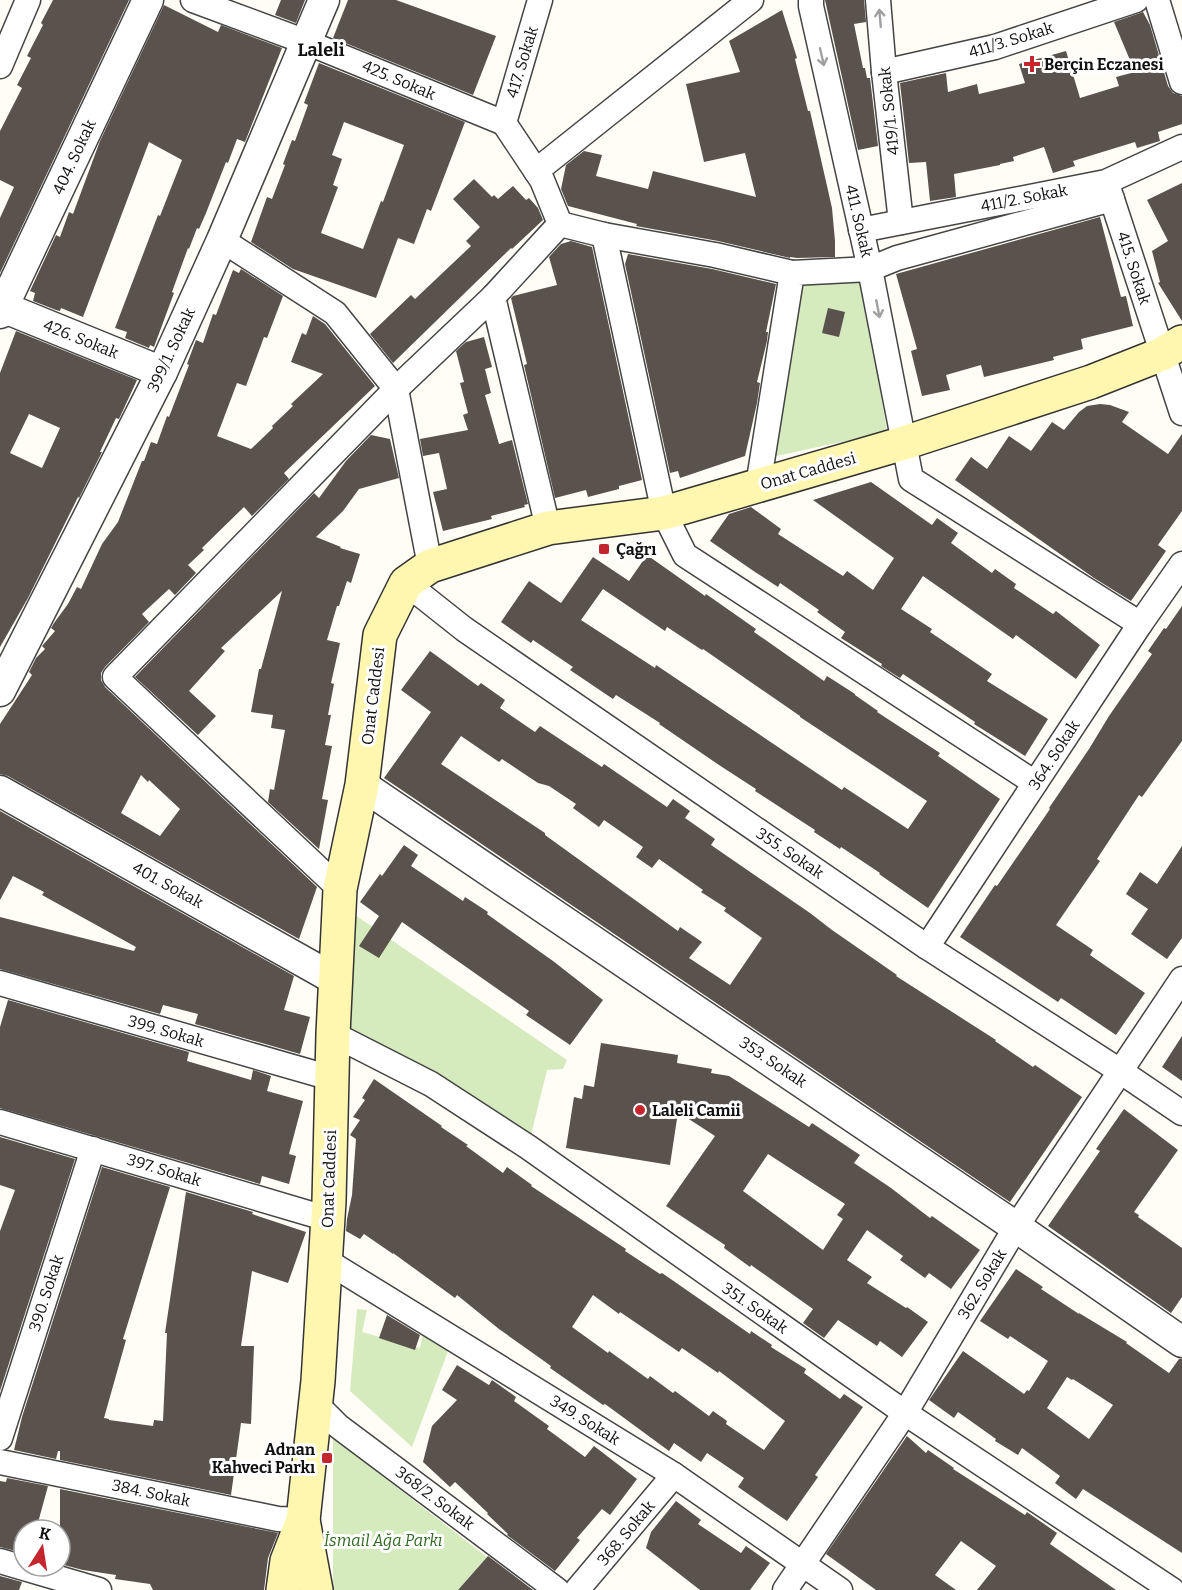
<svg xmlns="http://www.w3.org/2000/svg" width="1182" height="1590" viewBox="0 0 1182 1590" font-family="Bitter,serif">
<rect width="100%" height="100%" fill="#fffdf5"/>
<!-- green -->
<g fill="#d5ebbd">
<polygon points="862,275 887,432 772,457 798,276"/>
<polygon points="352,913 567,1060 563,1069 547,1070 528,1147 348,1029"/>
<polygon points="357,1309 367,1310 362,1332 420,1348 425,1321 453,1338 412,1447 350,1391"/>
<polygon points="333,1438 487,1557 458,1590 333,1590"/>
</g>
<!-- building -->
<g fill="#5a524d" fill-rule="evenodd">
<polygon points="53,0 129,0 0,273 0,218 14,187 0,180 0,131 22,88 17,85 31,58 27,56 43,25 41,23"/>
<polygon points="281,0 305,0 296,23 275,15"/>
<polygon points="348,0 396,0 496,36 473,95 333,38"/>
<polygon points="825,0 864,0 866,22 854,24 863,68 865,68 867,78 870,78 878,146 858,150"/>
<polygon points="164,5 218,32 221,25 282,48 245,142 237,139 228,163 226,162 206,213 199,229 197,228 189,249 188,248 172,292 174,293 154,347 150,345 149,348 125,338 127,332 115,328 158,215 160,216 182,160 149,142 83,317 61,308 60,311 56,310 33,301 35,293 30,291 56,235 60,237 69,212 73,214 100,141"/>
<polygon points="782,10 797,58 795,59 808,111 810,111 832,208 835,241 835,257 797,258 790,257 790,258 718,241 636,226 637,224 568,206 561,189 566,165 584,151 602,155 596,176 648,189 653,171 756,197 745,153 704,162 686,84 740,72 729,41"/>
<polygon points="1143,12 1150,25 1168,86 1173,93 1182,96 1182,124 1158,132 1160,141 1137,148 1135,142 1073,161 1075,166 1053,173 1044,147 1013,157 1014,161 1000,164 1000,165 954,174 956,197 930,201 926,162 909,163 900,83 946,73 948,92 977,84 979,94 1025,83 1019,64 1066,51 1080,98 1119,86 1116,77 1135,72 1114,22"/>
<path d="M319 63 465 122 431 211 427 209 414 244 398 238 376 298 293 269 251 242 267 197 272 199 285 165 283 164 292 140 295 141 308 105 304 103ZM344 122 404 145 383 202 381 201 363 249 321 233 338 187 333 185 342 159 332 155Z"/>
<polygon points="474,179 492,197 494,195 498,199 513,186 526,200 529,198 538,208 543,220 512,249 511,248 393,363 370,334 411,295 415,299 471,246 466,241 480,227 453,199"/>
<polygon points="1182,183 1182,321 1158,283 1160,282 1152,251 1168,241 1147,200"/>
<polygon points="1100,217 1121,297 1126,296 1133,326 1081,339 1083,349 1053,357 1054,360 984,377 981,365 946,375 950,390 922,396 911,351 917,349 896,274"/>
<polygon points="571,241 592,247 642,480 619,486 619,489 588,497 586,490 555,498 524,365 527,364 511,298 513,296 557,285 549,257 561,244"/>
<polygon points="628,254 712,269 776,284 766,332 768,332 767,341 757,382 760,383 757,403 745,456 680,478 678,471 670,473 625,264"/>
<path d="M241 269 283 296 267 338 264 337 246 386 237 383 217 436 251 449 273 428 272 426 293 406 291 404 323 374 291 362 302 333 306 335 313 316 325 324 375 386 284 473 289 479 252 516 244 507 202 548 204 550 188 565 196 573 175 595 169 589 142 614 149 622 105 667 101 673V680L105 687 317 887 299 939 8 776 0 774V724L32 675 29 672 36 658 45 649 42 646 55 631 51 628 54 623 68 604 77 587 81 589 102 544 118 522 142 461H144L151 442 157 444 167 416 169 417 189 365 187 364 196 340 203 343 213 314 216 315 233 270 239 273ZM141 775 148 782 149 780 180 809 160 836 121 813Z"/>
<polygon points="828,308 845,312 839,337 822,333"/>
<path d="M16 331 137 380 119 419 116 418 100 452H102L79 498 78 497 28 598 0 647V373ZM29 414 60 428 42 468 10 453Z"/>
<polygon points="484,337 492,367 485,369 491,393 485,395 499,444 512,440 528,504 524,505 525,507 491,516 492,519 443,531 433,492 447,489 439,453 423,456 420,439 468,430 463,415 468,413 460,383 464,382 456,351 466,342"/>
<polygon points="1100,404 1110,405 1129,412 1122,422 1168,454 1182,434 1182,511 1158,545 1166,551 1131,601 1094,578 955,480 971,457 987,469 1009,436 1031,451 1052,422 1064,430 1079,412 1087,406"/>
<polygon points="371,435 390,439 399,478 359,489 343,511 316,537 341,547 340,548 360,554 351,583 347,581 339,606 337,606 327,640 340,643 331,683 334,684 328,715 331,715 325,745 332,746 322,799 328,800 319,849 268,802 270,789 274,790 285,730 271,728 273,715 251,712 259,669 261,669 282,591 221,648 225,651 189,691 216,716 198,735 135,677 314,493 319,498 346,461"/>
<polygon points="871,482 932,525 937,518 958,533 951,543 992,573 995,569 1016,584 1014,588 1053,614 1056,611 1100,645 1076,679 1016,635 1013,639 923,576 901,609 932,629 930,632 992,674 987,681 1048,719 1025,756 974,724 975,722 903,674 900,678 881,666 882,664 841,638 845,632 817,612 819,610 780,583 778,587 755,572 710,541 729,514 751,507 781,529 778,534 843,576 847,571 873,590 894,558 813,500"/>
<path d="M647 555 705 596 706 594 756 629 754 632 824 681 827 676 855 694V695L878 711 877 712 940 753 938 756 1000 799 928 908 879 874 880 873 841 847 840 849 814 832 815 830 755 791 756 789 719 765 659 724 660 723 616 695 613 699 570 670 573 667 533 640 531 643 501 622 529 581 561 603 593 557 629 581ZM603 589 665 631 667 627 702 650 703 649 800 716V717L927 801 908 829 844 787 842 790 656 665 655 668 581 620Z"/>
<polygon points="1182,606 1182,741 1142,797 1139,795 1097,859 1100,861 1056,925 1093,950 1090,955 1145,993 1116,1035 1061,998 1058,1002 960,937 995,885 997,886 1050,809 1049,808 1089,749 1109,716 1152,654 1148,651 1164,628 1166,629"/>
<path d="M430 651 478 686 481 683 505 700 500 708 535 732 540 726 602 767 604 764 667 807 673 799 690 811 685 818 715 839 711 845 810 913 832 930 897 975 896 976 996 1040 995 1041 1033 1067 1035 1065 1082 1097 1010 1202 384 778 431 712 401 690ZM461 736 499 762 502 759 538 783 549 786 576 804 573 808 599 827 604 820 643 847 636 857 652 868 659 859 703 890 701 892 726 908 724 911 762 938 730 985 689 958 702 942 680 927 678 931 545 835V833L441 764Z"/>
<polygon points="0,811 294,976 284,1010 310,1017 300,1054 195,1024 198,1014 163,1005 160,1014 0,969 0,917 134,951 136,947 42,895 44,892 13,876 0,900"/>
<polygon points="404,845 418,855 411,866 463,901 465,897 488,912 487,914 553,961 603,1000 570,1045 526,1015 529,1011 402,922 379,958 359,946 379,916 360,902 380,874 382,876"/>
<polygon points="1182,846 1182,938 1167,959 1131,934 1148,909 1126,894 1140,872 1157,884"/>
<polygon points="8,1000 189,1052 187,1061 251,1080 253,1070 271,1076 267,1091 303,1101 289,1154 296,1156 289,1184 262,1176 260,1184 0,1108 0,1027"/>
<polygon points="1182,1036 1182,1081 1162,1067"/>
<path d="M601 1043 678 1055 677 1063 712 1069 711 1073 729 1076 809 1127 812 1123 860 1155 854 1163 891 1188 930 1218 932 1216 980 1250 951 1289 929 1273 925 1278 900 1260 903 1256 867 1230 847 1260 872 1277 867 1283 906 1308 907 1307 928 1322 902 1357 880 1341 877 1346 838 1320 824 1338 803 1323 813 1309 751 1265 750 1267 724 1248 725 1245 666 1206 715 1136 678 1112 670 1165 566 1148 574 1097 582 1099 584 1085 594 1087ZM768 1154 845 1204 837 1215 843 1219 823 1250 743 1191Z"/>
<path d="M374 1079 442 1126 441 1127 468 1145 466 1146 503 1173 507 1167 532 1185 531 1186 626 1249 625 1251 660 1274 662 1273 750 1334 751 1331 772 1345 771 1347 806 1369 804 1373 840 1399 844 1394 863 1407 815 1475 818 1477 787 1521 738 1487 744 1478 707 1453 701 1462 674 1443 669 1451 605 1404 603 1405 550 1368 551 1366 499 1329 457 1295 455 1298 393 1253V1254L364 1234 360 1239 346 1231 347 1219 352 1195 356 1139 350 1135 360 1120 353 1117 365 1100 362 1098ZM593 1295 619 1314 620 1312 679 1352 682 1348 718 1373 719 1371 785 1421 764 1450 726 1424 727 1421 713 1411 709 1416 675 1391 673 1393 650 1376 648 1379 609 1351 608 1353 572 1327Z"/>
<polygon points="1124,1109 1178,1150 1134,1212 1139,1215 1138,1217 1182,1248 1182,1297 1171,1313 1048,1226 1100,1151 1096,1149"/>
<polygon points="0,1137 75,1159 0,1391 0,1231 15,1190 0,1185"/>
<polygon points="102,1167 170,1187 123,1339 126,1340 104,1418 109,1419 109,1420 153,1426 154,1420 163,1421 167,1333 165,1333 186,1192 253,1212 252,1214 306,1232 288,1283 252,1271 241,1346 254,1346 251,1424 241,1423 231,1495 60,1460 60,1451 58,1451 56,1459 14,1450 22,1417"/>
<path d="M1016 1269 1043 1287 1041 1289 1079 1314V1313L1127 1342 1126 1343 1169 1373 1179 1359H1182V1553L1083 1489 1076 1499 1055 1483 1060 1476 1022 1448 1018 1455 995 1441 996 1439 958 1412 954 1418 929 1400 963 1351 1024 1394 1027 1390 1029 1391 1048 1361 1010 1336 1008 1339 980 1321ZM1067 1377 1072 1380 1073 1379 1113 1405 1089 1439 1047 1408Z"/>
<polygon points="387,1315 420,1335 415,1350 379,1338"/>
<polygon points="457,1365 489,1385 492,1380 516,1397 514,1401 549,1426 547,1429 585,1457 594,1446 637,1479 610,1515 602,1509 577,1538 580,1540 555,1571 507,1535 508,1534 487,1514 488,1513 455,1482 450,1487 423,1462 432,1426 457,1400 442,1390"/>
<polygon points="907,1436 926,1453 928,1450 954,1468 953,1469 1025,1515 1027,1512 1057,1533 1050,1544 1116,1590 977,1590 996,1566 961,1541 935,1575 956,1590 876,1590 826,1554"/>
<polygon points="7,1478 48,1486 36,1530 24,1530 24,1553 0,1547 0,1481 6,1482"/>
<polygon points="60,1489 278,1533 268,1558 264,1590 153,1590 150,1584 115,1579 116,1575 83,1570 60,1564"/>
<polygon points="676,1501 701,1520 698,1524 741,1553 746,1546 770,1563 750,1590 700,1590 646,1548 651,1532"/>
<polygon points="488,1556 533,1590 458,1590"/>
<polygon points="0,1576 22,1582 19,1590 0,1590"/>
</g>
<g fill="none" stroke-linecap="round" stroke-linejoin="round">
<defs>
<g id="minor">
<polyline points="193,0 306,42 504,123"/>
<polyline points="811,0 811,6 870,269 911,479 1140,624"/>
<polyline points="878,0 884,72 901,222"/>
<polyline points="1157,0 1182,82"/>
<polyline points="0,66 28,0"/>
<polyline points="884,72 995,47 1136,0"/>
<polyline points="504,123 540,0"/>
<polyline points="504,123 542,180 560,224"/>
<polyline points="536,171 751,0"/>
<polyline points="1107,184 1182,413"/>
<polyline points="560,224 604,235 715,255 792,273"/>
<polyline points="861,230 1106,182 1182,147"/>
<polyline points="604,235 664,513 685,555 1035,783"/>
<polyline points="222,240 335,313 396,389 430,566"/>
<polyline points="493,297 548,528"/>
<polyline points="758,486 792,273 870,269 897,258 1112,199"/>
<polyline points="406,583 464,629 927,947 1120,1071 1182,1113"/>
<polyline points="340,889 115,677 396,389 493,297 560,224"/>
<polyline points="927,947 1140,624 1182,564"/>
<polyline points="0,983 331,1078"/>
<polyline points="333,1034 431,1084 528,1147 905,1413 1172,1590"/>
<polyline points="0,1122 328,1219"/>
<polyline points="325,1260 674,1475 840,1590"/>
<polyline points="315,1403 338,1426 557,1590"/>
<polyline points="0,1438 93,1149"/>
<polyline points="0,1462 278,1519 303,1520"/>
<polyline points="0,1561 99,1590"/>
<polyline points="577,1590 674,1475"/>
<polyline points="785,1590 905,1413 1016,1227 1182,979"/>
</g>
<g id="tertiary">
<polyline points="0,306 162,372"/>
<polyline points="0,313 148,0"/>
<polyline points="0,691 162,372 222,240 324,0"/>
<polyline points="362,785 1016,1227 1182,1342"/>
<polyline points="0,791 336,980"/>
</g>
<g id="secondary">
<polyline points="303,1520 316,1590"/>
<polyline points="283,1590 287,1561 303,1520 318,1381 329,1201 333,1034 340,889 362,785 380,635 406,583 430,566 548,528 664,513 904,443 1091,382 1162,354 1182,342"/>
</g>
</defs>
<!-- minor casing -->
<use href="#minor" stroke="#444" stroke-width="27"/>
<!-- tertiary casing -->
<use href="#tertiary" stroke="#444" stroke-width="33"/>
<!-- secondary casing -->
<use href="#secondary" stroke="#333" stroke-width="36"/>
<!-- minor -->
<use href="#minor" stroke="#fff" stroke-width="24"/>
<!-- tertiary -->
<use href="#tertiary" stroke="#fff" stroke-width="30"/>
<!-- secondary -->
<use href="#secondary" stroke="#fff6b0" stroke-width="33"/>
</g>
<!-- one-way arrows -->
<defs><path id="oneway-shaft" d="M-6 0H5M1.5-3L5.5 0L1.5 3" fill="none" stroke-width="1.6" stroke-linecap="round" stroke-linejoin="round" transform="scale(1.5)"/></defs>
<g stroke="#a0a0a0">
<use href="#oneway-shaft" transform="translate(880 18) rotate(-95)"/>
<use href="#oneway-shaft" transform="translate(822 57) rotate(77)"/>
<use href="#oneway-shaft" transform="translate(878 309) rotate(79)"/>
</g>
<!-- markers -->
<g fill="#c4262e" stroke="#fff" stroke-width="2">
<path d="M1029 55h6v6h6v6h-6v6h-6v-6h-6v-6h6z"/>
<rect x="598" y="543" width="12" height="12" rx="3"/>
<circle cx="640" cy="1110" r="6"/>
<rect x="321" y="1452" width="12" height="12" rx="3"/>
</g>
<g text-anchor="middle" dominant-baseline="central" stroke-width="6" stroke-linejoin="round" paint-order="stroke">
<!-- street labels -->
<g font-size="16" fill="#111" stroke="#fff">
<text transform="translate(1011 40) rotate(-17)">411/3. Sokak</text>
<text transform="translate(522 62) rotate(-73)">417. Sokak</text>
<text transform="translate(399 80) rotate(23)">425. Sokak</text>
<text transform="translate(889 111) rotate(-96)">419/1. Sokak</text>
<text transform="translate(74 157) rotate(-65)">404. Sokak</text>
<text transform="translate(1024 198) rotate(-11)">411/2. Sokak</text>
<text transform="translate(859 221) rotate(77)">411. Sokak</text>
<text transform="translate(1134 268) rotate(72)">415. Sokak</text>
<text transform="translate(81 339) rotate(22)">426. Sokak</text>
<text transform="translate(171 350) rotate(-65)">399/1. Sokak</text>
<text transform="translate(808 471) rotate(-16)">Onat Caddesi</text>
<text transform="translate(373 696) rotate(-83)">Onat Caddesi</text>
<text transform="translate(1054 755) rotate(-57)">364. Sokak</text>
<text transform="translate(790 853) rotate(34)">355. Sokak</text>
<text transform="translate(168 885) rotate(29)">401. Sokak</text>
<text transform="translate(166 1031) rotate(16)">399. Sokak</text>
<text transform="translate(773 1062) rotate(34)">353. Sokak</text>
<text transform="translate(164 1170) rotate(17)">397. Sokak</text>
<text transform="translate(329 1179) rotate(-88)">Onat Caddesi</text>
<text transform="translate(982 1284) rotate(-59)">362. Sokak</text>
<text transform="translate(46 1293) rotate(-72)">390. Sokak</text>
<text transform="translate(755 1308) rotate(35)">351. Sokak</text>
<text transform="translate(585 1420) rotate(32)">349. Sokak</text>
<text transform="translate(151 1493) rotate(12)">384. Sokak</text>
<text transform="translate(435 1498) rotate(37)">368/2. Sokak</text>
<text transform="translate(626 1533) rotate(-50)">368. Sokak</text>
</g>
<!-- poi labels -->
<g font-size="16" font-weight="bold" fill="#111" stroke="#fff" text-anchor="start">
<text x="1044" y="64">Berçin Eczanesi</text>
<text x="616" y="549">Çağrı</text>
<text x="652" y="1110">Laleli Camii</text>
<text x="315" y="1449" text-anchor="end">Adnan<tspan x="315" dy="18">Kahveci Parkı</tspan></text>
</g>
<!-- park labels -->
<g font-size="16" font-style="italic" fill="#2f6b1f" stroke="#fff">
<text x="383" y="1540">İsmail Ağa Parkı</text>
</g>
<!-- neighbourhood labels -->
<g font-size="18" font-weight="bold" fill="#111" stroke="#fff">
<text x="321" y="50">Laleli</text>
</g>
</g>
<!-- north arrow -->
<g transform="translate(42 1548) rotate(12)"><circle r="28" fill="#ffffff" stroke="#a0a0a0" stroke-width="1.5"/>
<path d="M0-4.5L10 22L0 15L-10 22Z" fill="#c4262e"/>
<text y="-9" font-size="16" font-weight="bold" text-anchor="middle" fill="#111111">K</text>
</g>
</svg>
